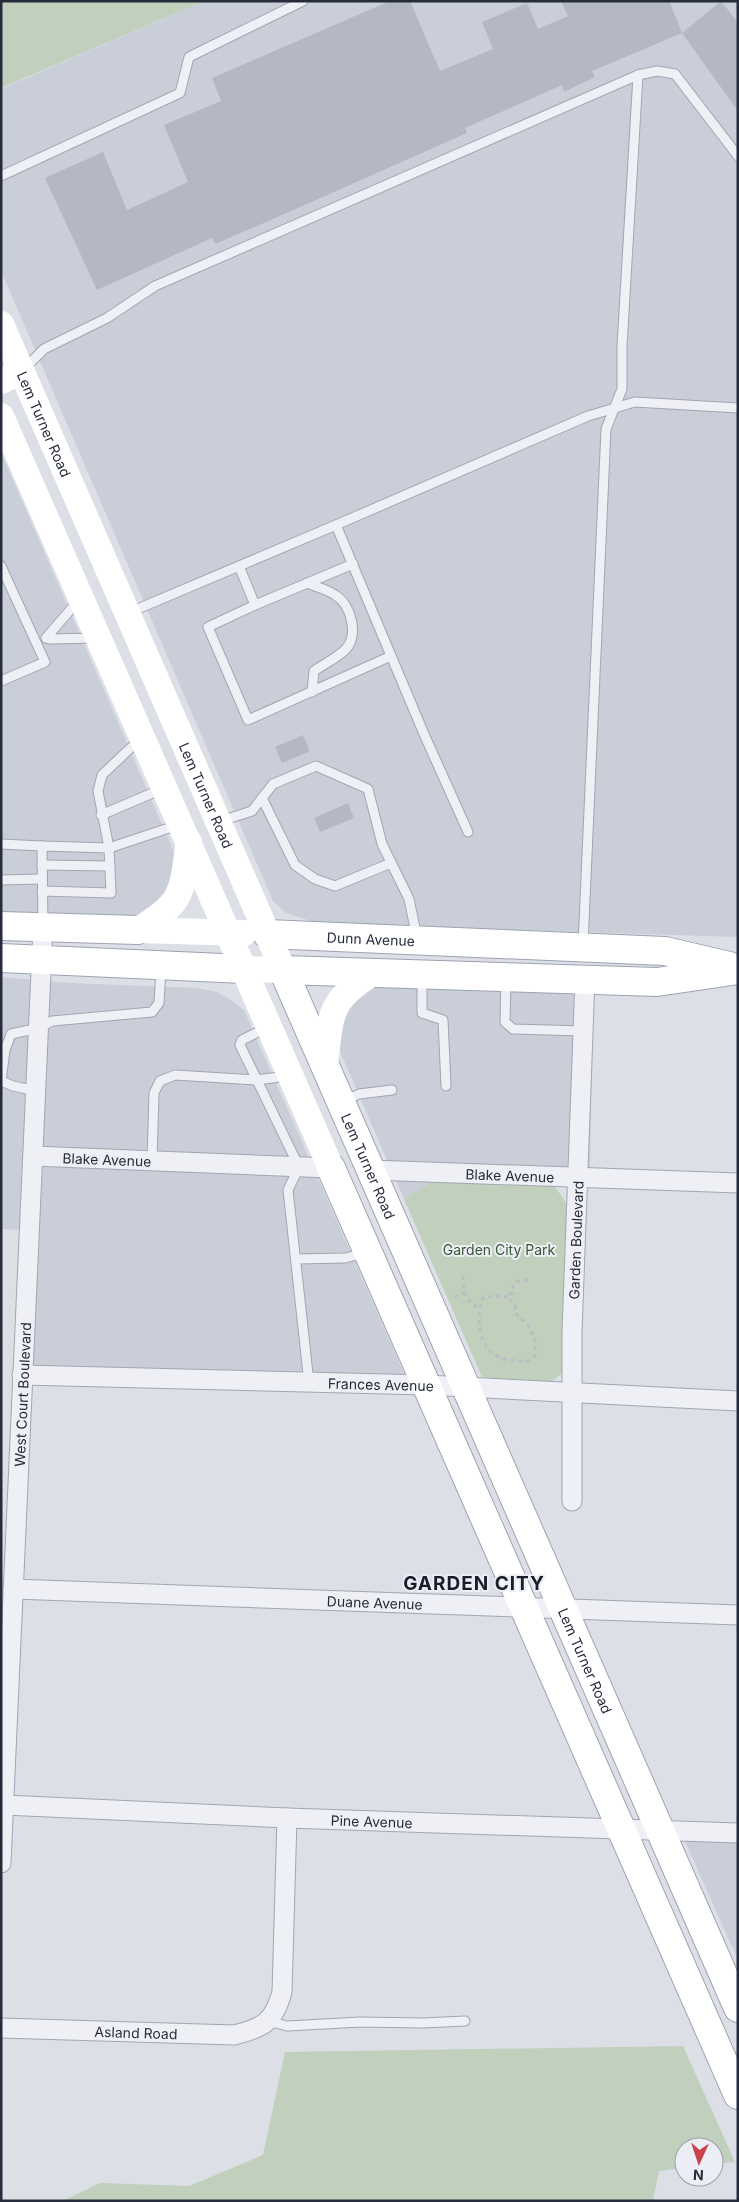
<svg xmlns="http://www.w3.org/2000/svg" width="739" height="2202" viewBox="0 0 739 2202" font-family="Inter,sans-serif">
<rect width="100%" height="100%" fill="#dcdfe6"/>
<!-- built -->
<g fill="#caced8">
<polygon points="204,1 738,1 738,937 320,924 286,913 273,901 1,271 1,89"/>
<polygon points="1,452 174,852 172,889 144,916 131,918 1,915"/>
<polygon points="1,977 70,983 198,988 217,992 234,1002 244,1010 413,1394 16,1382 23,1230 1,1229"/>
<polygon points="381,984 593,990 590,1169 433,1181 404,1199 338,1047 349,1000"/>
<polygon points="684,1839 738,1840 738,1960"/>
</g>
<!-- green -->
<g fill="#c0d0bd">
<polygon points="1,1 204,1 1,88"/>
<polygon points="433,1181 553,1184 567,1204 565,1371 550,1383 482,1377 404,1199"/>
<polygon points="683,2046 735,2162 714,2164 714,2147 684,2147 684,2168 659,2171 653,2201 63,2201 100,2183 189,2186 263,2155 285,2052"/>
</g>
<!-- building -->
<g fill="#b4b8c3">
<polygon points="390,1 410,1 440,71 493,49 482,22 527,3 538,29 568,16 561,1 669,1 682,33 721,1 738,23 738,111 682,33 592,71 595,77 564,92 562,85 465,128 467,133 273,219 215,244 212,238 97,290 45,178 103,152 127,210 188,182 164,125 221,101 212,78"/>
<polygon points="303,735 310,751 282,763 275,747"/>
<polygon points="348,803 354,818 320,832 314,818"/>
</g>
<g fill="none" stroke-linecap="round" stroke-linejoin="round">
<defs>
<g id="lane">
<polyline points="1,176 180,93 189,57 303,1"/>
<polyline points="24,369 44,349 107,318 155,286 638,75 657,71 675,74 738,156"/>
<polyline points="336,525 424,734 468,832"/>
<polyline points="1,566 45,662 1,681"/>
<polyline points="239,566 255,605 208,627 248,720 391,656"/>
<path d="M307 583C316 587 327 589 335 595 351 604 359 635 346 649 337 658 324 664 314 671L312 692"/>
<polyline points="78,601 46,638 49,639 96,638"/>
<polyline points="255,605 353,564"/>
<polyline points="128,613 336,525 588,416 635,402 738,408"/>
<polyline points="262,798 295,865 315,879 335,886 391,863"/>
<polyline points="101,815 162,789"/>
<polyline points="221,821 252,811 273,784 316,766 368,789 382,844 409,899 417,938"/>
<polyline points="1,844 42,846"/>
<polyline points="42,865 110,866"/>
<polyline points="1,880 42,879"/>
<polyline points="42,891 111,893 109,848 98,791 102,775 140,739"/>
<polyline points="43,925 42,846 109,848 178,825"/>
<polyline points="583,945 606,429 622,389 622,346 638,75"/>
<polyline points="422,976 422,1013 443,1020 446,1086"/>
<polyline points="506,980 505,1022 513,1029 583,1031"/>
<polyline points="266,1028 242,1040 240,1045 299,1167 288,1190 309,1383"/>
<polyline points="36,1091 13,1086 1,1081 5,1050 11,1034 39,1028 52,1021 152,1012 159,1003 161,969"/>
<polyline points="344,1101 359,1094 392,1090"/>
<polyline points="152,1161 154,1093 160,1081 175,1075 256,1080 288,1076"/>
<polyline points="296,1259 345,1258 365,1253"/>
<polyline points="268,2021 287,2026 361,2022 423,2023 465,2021"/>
</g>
<g id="street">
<path id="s1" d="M33 1156 331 1168"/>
<path id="s2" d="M371 1170 738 1183"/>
<path id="s3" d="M22 1375 426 1385 738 1401"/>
<path id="s4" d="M572 1501V1332L585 979"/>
<path id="s5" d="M13 1589 738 1615"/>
<path id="s6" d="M4 1805 287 1818 738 1833"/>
<path id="s7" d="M1 1863 43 927"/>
<path id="s8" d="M1 2028 234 2035C263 2028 274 2022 282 1992L287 1818"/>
</g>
<g id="primary">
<polyline points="1,926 138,930"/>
<path id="s10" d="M267 934 665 951 729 966"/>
<polyline points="1,958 244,969"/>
<path id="s11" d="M738 970 657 982 283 970 738 2008"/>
<polyline points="331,1168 738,2095"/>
</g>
</defs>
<!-- lane casing -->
<use href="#lane" stroke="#a2a6b0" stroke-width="11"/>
<!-- street casing -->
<use href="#street" stroke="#a2a6b0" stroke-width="21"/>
<!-- primary casing -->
<use href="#primary" stroke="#9ca3b1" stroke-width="30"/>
<!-- path -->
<g stroke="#bbbdc5" stroke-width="3" stroke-dasharray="4 4" stroke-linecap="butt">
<path d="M463 1276C462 1289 467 1303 479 1308"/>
<polyline points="510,1293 519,1294"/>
<polyline points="454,1297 465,1292"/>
<path d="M508 1297 494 1296 483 1298C476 1317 477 1347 499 1357 507 1360 517 1361 526 1362L535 1356V1341L529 1326 517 1315 515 1306 508 1297 515 1282 528 1280"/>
</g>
<!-- lane -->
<use href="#lane" stroke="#eff0f5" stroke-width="9"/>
<!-- street -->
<use href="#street" stroke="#eff0f5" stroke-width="19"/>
<!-- secondary -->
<g stroke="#fff" stroke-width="26">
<path id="s9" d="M1 324 283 970 244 969"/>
<polyline points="1,381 22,371"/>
<polyline points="1,416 331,1168"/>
<polyline points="138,930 244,933"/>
<path d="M138 930C185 901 181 894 189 842"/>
<path d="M325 1065C331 1016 327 1001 373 973"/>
</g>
<!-- primary -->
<use href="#primary" stroke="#fff" stroke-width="28"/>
</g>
<g text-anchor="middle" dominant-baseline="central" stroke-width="4" stroke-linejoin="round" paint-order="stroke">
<!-- street labels -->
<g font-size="14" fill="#262c3c" stroke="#ebeef4">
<text stroke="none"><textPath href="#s9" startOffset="109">Lem Turner Road</textPath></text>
<text stroke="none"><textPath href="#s9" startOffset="514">Lem Turner Road</textPath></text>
<text stroke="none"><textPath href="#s10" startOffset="104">Dunn Avenue</textPath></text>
<text stroke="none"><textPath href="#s1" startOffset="74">Blake Avenue</textPath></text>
<text stroke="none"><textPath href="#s11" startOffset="670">Lem Turner Road</textPath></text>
<text stroke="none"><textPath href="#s2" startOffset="139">Blake Avenue</textPath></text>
<text stroke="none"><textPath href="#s4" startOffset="261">Garden Boulevard</textPath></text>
<text stroke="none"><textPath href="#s3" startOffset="359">Frances Avenue</textPath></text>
<text stroke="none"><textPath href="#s7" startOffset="469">West Court Boulevard</textPath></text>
<text stroke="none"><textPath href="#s5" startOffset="362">Duane Avenue</textPath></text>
<text stroke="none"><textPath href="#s11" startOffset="1210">Lem Turner Road</textPath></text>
<text stroke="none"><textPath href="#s6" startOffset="368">Pine Avenue</textPath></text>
<text stroke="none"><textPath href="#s8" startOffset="135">Asland Road</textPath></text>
</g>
<!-- park labels -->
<g font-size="14" fill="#385734" stroke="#ebeef4">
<text x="499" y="1249">Garden City Park</text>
</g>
<!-- district labels -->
<g font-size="19" font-weight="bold" letter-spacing="1" fill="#191e2c" stroke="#ebeef4">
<text x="474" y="1583">GARDEN CITY</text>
</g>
</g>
<!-- border -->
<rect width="739" height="2202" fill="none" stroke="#262c3c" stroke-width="5"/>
<!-- north arrow -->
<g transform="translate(699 2162) rotate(183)"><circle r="24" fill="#ebeef4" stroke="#9ca0aa"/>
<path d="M0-4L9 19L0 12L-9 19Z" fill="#ca424a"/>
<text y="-8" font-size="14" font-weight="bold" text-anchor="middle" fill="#262c3c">N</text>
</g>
</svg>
